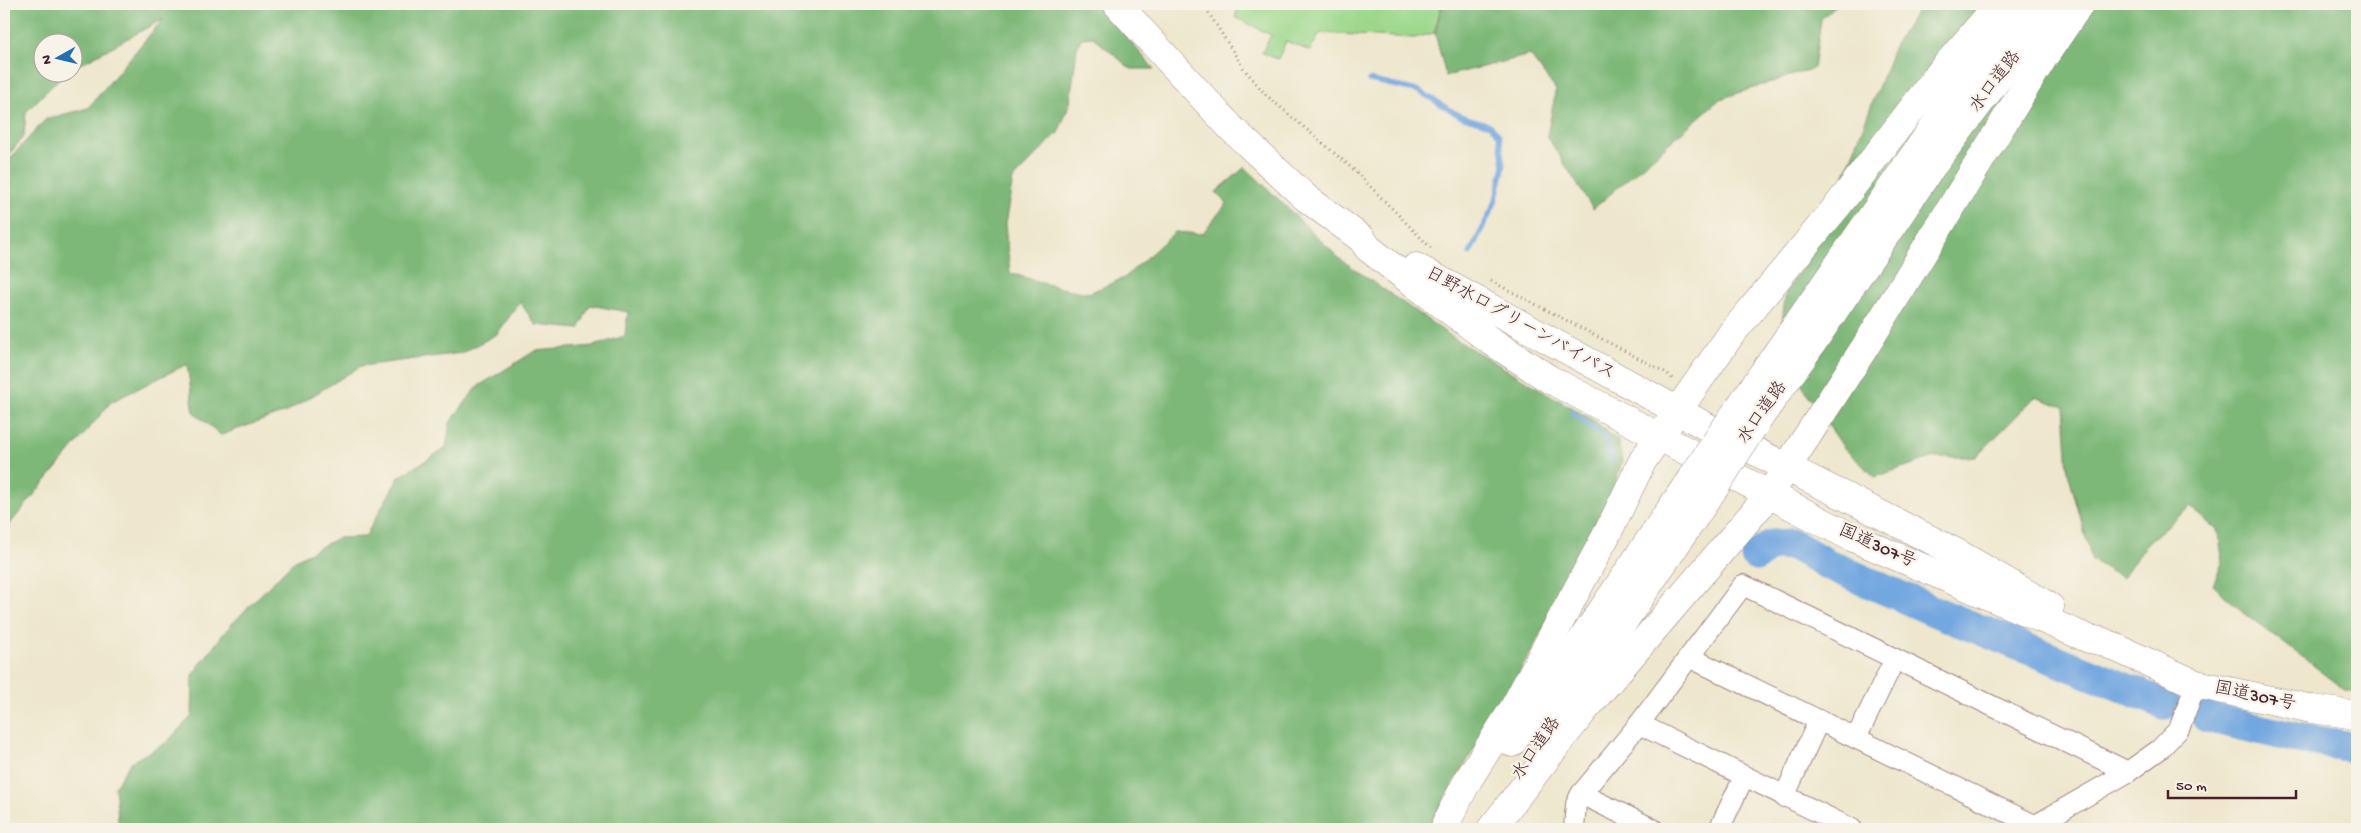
<svg xmlns="http://www.w3.org/2000/svg" width="2361" height="833" viewBox="0 0 2361 833" font-family="'Gochi Hand','Klee One',sans-serif">
<rect width="100%" height="100%" fill="#f7f3e8"/>
<filter id="ink" filterUnits="userSpaceOnUse"><feTurbulence type="fractalNoise" baseFrequency=".02" numOctaves="2"/><feDisplacementMap in="SourceGraphic" scale="10" xChannelSelector="R" yChannelSelector="G"/><feConvolveMatrix kernelMatrix="1 2 1 2 8 2 1 2 1" color-interpolation-filters="sRGB"/></filter>
<filter id="wash" filterUnits="userSpaceOnUse"><feTurbulence type="fractalNoise" baseFrequency=".0096" numOctaves="4" result="noise"/><feDisplacementMap in="SourceGraphic" scale="20" xChannelSelector="R" yChannelSelector="G"/><feGaussianBlur stdDeviation="1.12" result="paint"/><feColorMatrix in="noise" values="0 0 0 0 0 0 0 0 0 0 0 0 0 0 0 0 0 1.4 0 .05"/><feComposite in="paint" operator="in"/></filter>
<g filter="url(#wash)">
<rect width="100%" height="100%" fill="#eee7cd"/>
<!-- green -->
<polygon fill="#9cd88c" stroke="#737c5c" points="1240,4 1442,4 1434,33 1414,38 1320,33 1310,51 1286,41 1278,59 1262,53 1271,35 1235,17"/>
<!-- forest -->
<g fill="#7db878" stroke="#646c52">
<polygon points="4,4 1098,4 1154,69 1131,69 1093,37 1081,38 1077,48 1070,103 1058,133 1013,179 1005,224 1010,273 1060,288 1089,293 1124,278 1175,232 1202,234 1227,203 1216,192 1245,167 1340,259 1458,341 1596,422 1618,441 1622,461 1612,494 1530,654 1427,829 119,829 115,786 131,762 166,743 192,716 193,674 227,629 295,560 338,538 365,537 399,477 446,448 450,423 477,387 535,351 593,346 625,336 628,312 590,305 579,329 536,325 520,302 497,334 462,353 361,366 286,412 221,435 194,413 187,364 111,402 4,531 4,243 11,236 4,227 4,165 46,119 88,108 163,19 73,68 72,42 42,42 42,72 65,73 26,112 24,136 4,161"/>
<polygon points="1442,4 1837,4 1821,19 1814,68 1720,99 1593,209 1547,136 1556,90 1530,55 1446,76 1435,33"/>
<polygon points="1921,4 2357,4 2357,691 2347,691 2243,612 2213,585 2223,561 2217,529 2190,507 2148,542 2122,578 2092,560 2068,472 2064,407 2035,397 1976,457 1934,457 1875,477 1844,448 1791,369 1779,343 1786,292 1820,240 1894,46"/>
</g>
<g fill="none" stroke-linecap="round" stroke-linejoin="round">
<!-- stream -->
<g stroke="#73a7e0" stroke-width="5">
<polyline points="1369,80 1419,91 1460,116 1490,125 1499,135 1504,165 1495,203 1470,253"/>
<polyline points="1571,412 1605,437 1612,461"/>
</g>
<!-- river -->
<g stroke="#73a7e0" stroke-width="31">
<polyline points="1756,556 1772,545 1792,544 1827,564 1936,612 2165,704"/>
<polyline points="2207,717 2292,737 2357,748"/>
</g>
</g>
</g>
<g filter="url(#ink)">
<g fill="none" stroke-linecap="round" stroke-linejoin="round">
<defs>
<g id="minor">
<polyline points="1689,657 2036,826"/>
<polyline points="1639,724 1852,829"/>
<polyline points="1856,738 1895,659"/>
<polyline points="1581,794 1653,829"/>
<polyline points="1784,797 1819,720"/>
<polyline points="1574,829 1576,804 1581,794 1639,724 1743,585 2128,772"/>
<polyline points="1719,829 1744,777"/>
<polyline points="2029,829 2128,772 2160,749 2179,729 2196,684"/>
</g>
<g id="highway">
<polyline points="1117,4 1232,129 1306,198 1362,239 1368,248 1400,273 1488,339 1549,379 1851,537 2089,639 2101,641 2196,684 2312,709 2357,715"/>
<polyline points="1416,267 1709,428 1959,554 2050,607"/>
<polyline points="1732,418 1964,83 2023,4"/>
<polyline points="1752,428 1805,354 1933,165 2054,4"/>
<polyline points="1553,725 1717,484"/>
<polyline points="1512,743 1693,476"/>
<polyline points="1446,829 1446,823 1468,780 1513,709 1608,532 1643,460 1732,333 1839,204 1942,70 1999,4"/>
<polyline points="1491,829 1582,713 1769,495 1865,347 2044,57 2080,4"/>
</g>
</defs>
<!-- minor casing -->
<use href="#minor" stroke="#9c837c" stroke-width="22"/>
<!-- highway casing -->
<use href="#highway" stroke="#9c837c" stroke-width="29"/>
<!-- path -->
<g stroke="#9c837c" stroke-width="3" stroke-dasharray="1 4" stroke-linecap="butt">
<polyline points="1203,4 1244,69 1266,95 1352,168 1433,250"/>
<polyline points="1491,281 1667,373 1674,381"/>
</g>
<!-- minor -->
<use href="#minor" stroke="#fff" stroke-width="20"/>
<!-- highway -->
<use href="#highway" stroke="#fff" stroke-width="28"/>
<defs>
<g id="highway-bridge">
<polyline points="1693,476 1732,418"/>
<polyline points="1717,484 1752,428"/>
</g>
</defs>
<!-- highway-bridge casing -->
<use href="#highway-bridge" stroke="#9c837c" stroke-width="29" stroke-linecap="butt"/>
<!-- highway-bridge -->
<use href="#highway-bridge" stroke="#fff" stroke-width="28"/>
</g>
</g>
<g text-anchor="middle" dominant-baseline="central" stroke-width="4.5" stroke-linejoin="round" paint-order="stroke">
<!-- street labels -->
<g font-size="18" fill="#4a1f2b" stroke="#f7f3e8">
<text transform="translate(1996 82) rotate(-53)">水口道路</text>
<text transform="translate(1520 324) rotate(29)">日野水口グリーンバイパス</text>
<text transform="translate(1763 413) rotate(-55)">水口道路</text>
<text transform="translate(1877 547) rotate(24)">国道307号</text>
<text transform="translate(2255 697) rotate(12)">国道307号</text>
<text transform="translate(1537 749) rotate(-56)">水口道路</text>
</g>
</g>
<!-- margin -->
<rect width="2361" height="833" fill="none" stroke="#f7f3e8" stroke-width="20"/>
<!-- north arrow -->
<g transform="translate(58 58) rotate(262)"><circle r="24" fill="#f7f3e8" stroke="#b29e9c"/>
<path d="M0-4L9 19L0 12L-9 19Z" fill="#1f6fb2"/>
<text y="-8" font-size="14" font-weight="bold" text-anchor="middle" fill="#4a1f2b">N</text>
</g>
<!-- scale -->
<path d="M2168 790v8h128v-8" fill="none" stroke="#4a1f2b" stroke-width="2.5"/>
<text x="2176" y="790" font-size="15" fill="#4a1f2b" stroke="#f7f3e8" stroke-width="4" paint-order="stroke">50 m</text>
</svg>
